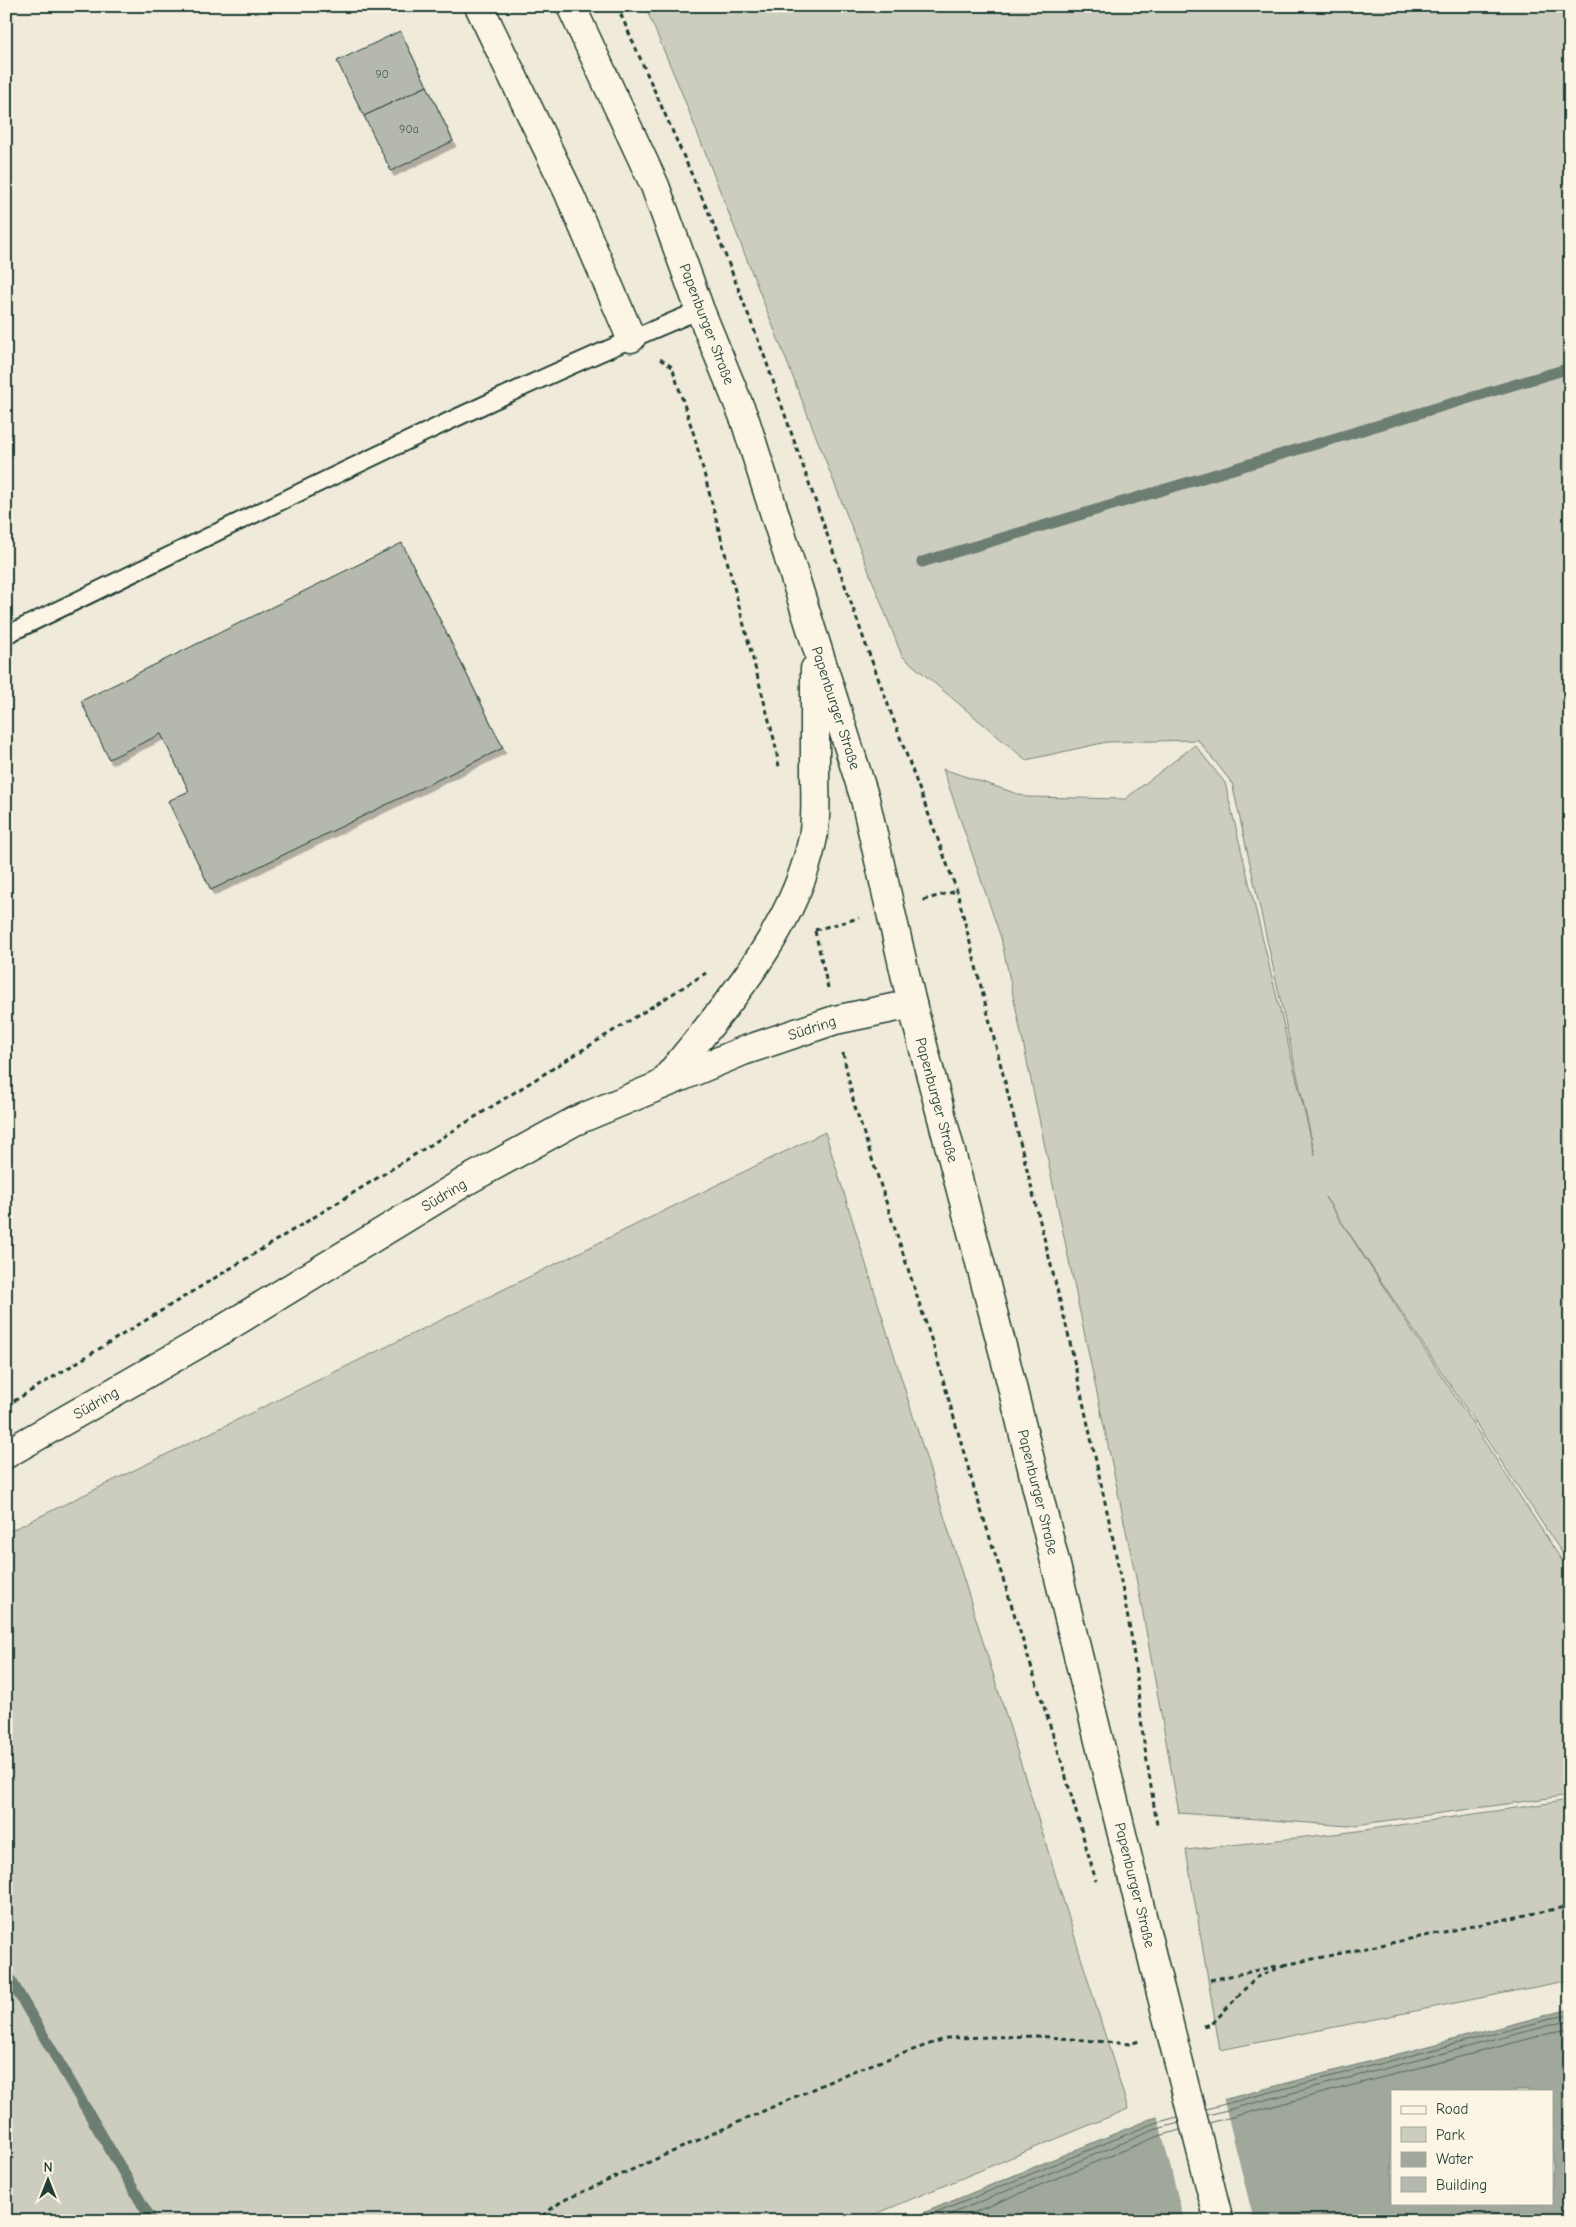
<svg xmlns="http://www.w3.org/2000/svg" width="1576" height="2227" viewBox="0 0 1576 2227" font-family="'Comic Neue',sans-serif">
<defs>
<filter id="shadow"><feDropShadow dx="3" dy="5.5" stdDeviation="0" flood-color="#0004"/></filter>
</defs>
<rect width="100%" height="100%" fill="#efeada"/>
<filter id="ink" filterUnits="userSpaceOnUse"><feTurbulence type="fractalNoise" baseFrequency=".02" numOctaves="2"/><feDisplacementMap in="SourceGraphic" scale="10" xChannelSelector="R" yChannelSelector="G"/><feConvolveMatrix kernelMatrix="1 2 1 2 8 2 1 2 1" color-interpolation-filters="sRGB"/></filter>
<g filter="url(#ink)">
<!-- green -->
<g fill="#cccdbf" stroke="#76857a">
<polygon points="645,6 1570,6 1570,1565 1325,1197 1570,1573 1570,1795 1348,1826 1179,1813 1140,1597 1001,938 943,769 1027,797 1125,799 1195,745 1225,783 1315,1155 1232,783 1198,740 1107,742 1026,760 902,656 681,91"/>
<polygon points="825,1132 1128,2109 859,2221 6,2221 6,1533"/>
<polygon points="1570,1800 1570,1980 1220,2050 1186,1850 1351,1832"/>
</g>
<!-- water -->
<path fill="#9fa89a" stroke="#6c7d71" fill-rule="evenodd" d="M1570 2009V2221H904L1150 2119ZM1392 2091H1552V2203H1392Z"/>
<!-- pier -->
<polygon fill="#efeada" points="1223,2097 1254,2221 1184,2221 1157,2114"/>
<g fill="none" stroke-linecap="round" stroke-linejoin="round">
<!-- shore -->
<g stroke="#52685d" stroke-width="1">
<polyline points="1206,2109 1570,2014"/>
<polyline points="1208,2115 1570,2020"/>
<polyline points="1209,2123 1570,2028"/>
<polyline points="917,2221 1152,2124 1177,2117"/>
<polyline points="934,2221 1154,2130 1179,2123"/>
<polyline points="953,2221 1156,2137 1180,2130"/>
</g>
<!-- stream -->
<g stroke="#6c7d71" stroke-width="11">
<polyline points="922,562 1570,368"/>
<polyline points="6,1972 152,2221"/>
</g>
</g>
<!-- building -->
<g fill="#b5b9ad" stroke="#1f3d34" filter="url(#shadow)">
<polygon points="400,31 427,86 364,116 337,61"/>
<polygon points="427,86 453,141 391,171 364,116"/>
<polygon points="402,543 503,748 211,890 168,801 189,791 161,734 109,759 81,701"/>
</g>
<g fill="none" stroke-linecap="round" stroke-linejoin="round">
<defs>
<path id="service" d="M6 635C236 524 464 408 700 310"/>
<polyline id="minor" points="479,6 568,191 631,338"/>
<polyline id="secondary" points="6,1454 217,1333 466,1181 575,1121 743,1051 835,1020 912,1004"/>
<g id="primary">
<polyline points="571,6 655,186 700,310 745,420 865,799 912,1004 1004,1354 1161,1993"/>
<path d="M662 1084C721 1011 795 931 813 837 817 816 815 793 815 772 815 738 815 704 815 669"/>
</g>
</defs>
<!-- service casing -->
<use href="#service" stroke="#1f3d34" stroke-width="20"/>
<!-- minor casing -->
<use href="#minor" stroke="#1f3d34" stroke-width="31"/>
<!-- secondary casing -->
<use href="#secondary" stroke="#1f3d34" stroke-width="31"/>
<!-- primary casing -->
<use href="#primary" stroke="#1f3d34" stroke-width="31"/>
<!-- path -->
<g stroke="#1f3d34" stroke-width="3" stroke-dasharray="5 4" stroke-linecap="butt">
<polyline points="617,6 711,218 765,358 867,648 957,891 1067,1329 1112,1534 1132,1640 1143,1736 1157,1825"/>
<polyline points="660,359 672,367 694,435 775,743 779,767"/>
<polyline points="923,900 957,891"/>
<polyline points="815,930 859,918"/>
<polyline points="815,931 828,988"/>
<polyline points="843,1053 854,1104 934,1348 974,1488 1061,1760 1096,1881"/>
<polyline points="6,1406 350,1195 706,973"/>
<polyline points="1284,1965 1570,1906"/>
<polyline points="1210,1980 1278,1966"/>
<polyline points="1204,2026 1212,2024 1255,1978 1285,1965"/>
<polyline points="535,2221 562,2201 853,2071 947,2038 1037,2036 1130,2044 1139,2041"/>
</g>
<!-- service -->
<use href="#service" stroke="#fcf5e5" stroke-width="16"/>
<!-- minor -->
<use href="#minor" stroke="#fcf5e5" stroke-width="28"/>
<!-- secondary -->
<use href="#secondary" stroke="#fcf5e5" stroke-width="28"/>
<!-- primary -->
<use href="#primary" stroke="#fcf5e5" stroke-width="28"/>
<defs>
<polyline id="primary-bridge" points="1161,1993 1219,2221"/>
</defs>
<!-- primary-bridge casing -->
<use href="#primary-bridge" stroke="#1f3d34" stroke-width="31" stroke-linecap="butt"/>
<!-- primary-bridge -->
<use href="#primary-bridge" stroke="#fcf5e5" stroke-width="28"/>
</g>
</g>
<g text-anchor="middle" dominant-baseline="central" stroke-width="4" stroke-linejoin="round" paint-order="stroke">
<!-- number labels -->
<g font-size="12" fill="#445c52">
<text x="382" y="74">90</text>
<text x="409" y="129">90a</text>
</g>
<!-- street labels -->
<g font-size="15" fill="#1f3d34" stroke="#fcf5e5">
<text transform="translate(707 324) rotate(69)">Papenburger Straße</text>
<text transform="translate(836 708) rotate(72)">Papenburger Straße</text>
<text transform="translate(812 1028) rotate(-18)">Südring</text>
<text transform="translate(937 1100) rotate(75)">Papenburger Straße</text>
<text transform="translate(444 1195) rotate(-31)">Südring</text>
<text transform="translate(96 1403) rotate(-30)">Südring</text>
<text transform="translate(1038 1492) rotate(76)">Papenburger Straße</text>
<text transform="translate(1135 1885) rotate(76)">Papenburger Straße</text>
</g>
</g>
<!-- margin -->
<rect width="1576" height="2227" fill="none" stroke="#fcf5e5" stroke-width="25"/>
<rect x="12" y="12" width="1551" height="2202" fill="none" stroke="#1f3d34" stroke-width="2" filter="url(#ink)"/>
<!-- legend -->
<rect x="1391" y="2090" width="162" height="115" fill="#fcf5e5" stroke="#a4ab9e"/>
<rect x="1401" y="2106" width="25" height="8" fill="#fcf5e5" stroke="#a4ab9e"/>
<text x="1436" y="2114" font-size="15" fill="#1f3d34">Road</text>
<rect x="1401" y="2127" width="25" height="15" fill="#cccdbf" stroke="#a4ab9e"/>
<text x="1436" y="2140" font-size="15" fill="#1f3d34">Park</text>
<rect x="1401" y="2152" width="25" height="15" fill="#9fa89a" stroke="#a4ab9e"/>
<text x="1436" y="2164" font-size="15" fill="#1f3d34">Water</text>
<rect x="1401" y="2177" width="25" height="15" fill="#b5b9ad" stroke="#a4ab9e"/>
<text x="1436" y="2190" font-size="15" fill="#1f3d34">Building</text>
<!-- north arrow -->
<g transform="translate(48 2180)" stroke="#fcf5e5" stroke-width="4" paint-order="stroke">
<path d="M0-4L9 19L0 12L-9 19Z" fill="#1f3d34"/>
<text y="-8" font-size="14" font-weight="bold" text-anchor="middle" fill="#1f3d34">N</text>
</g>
</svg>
